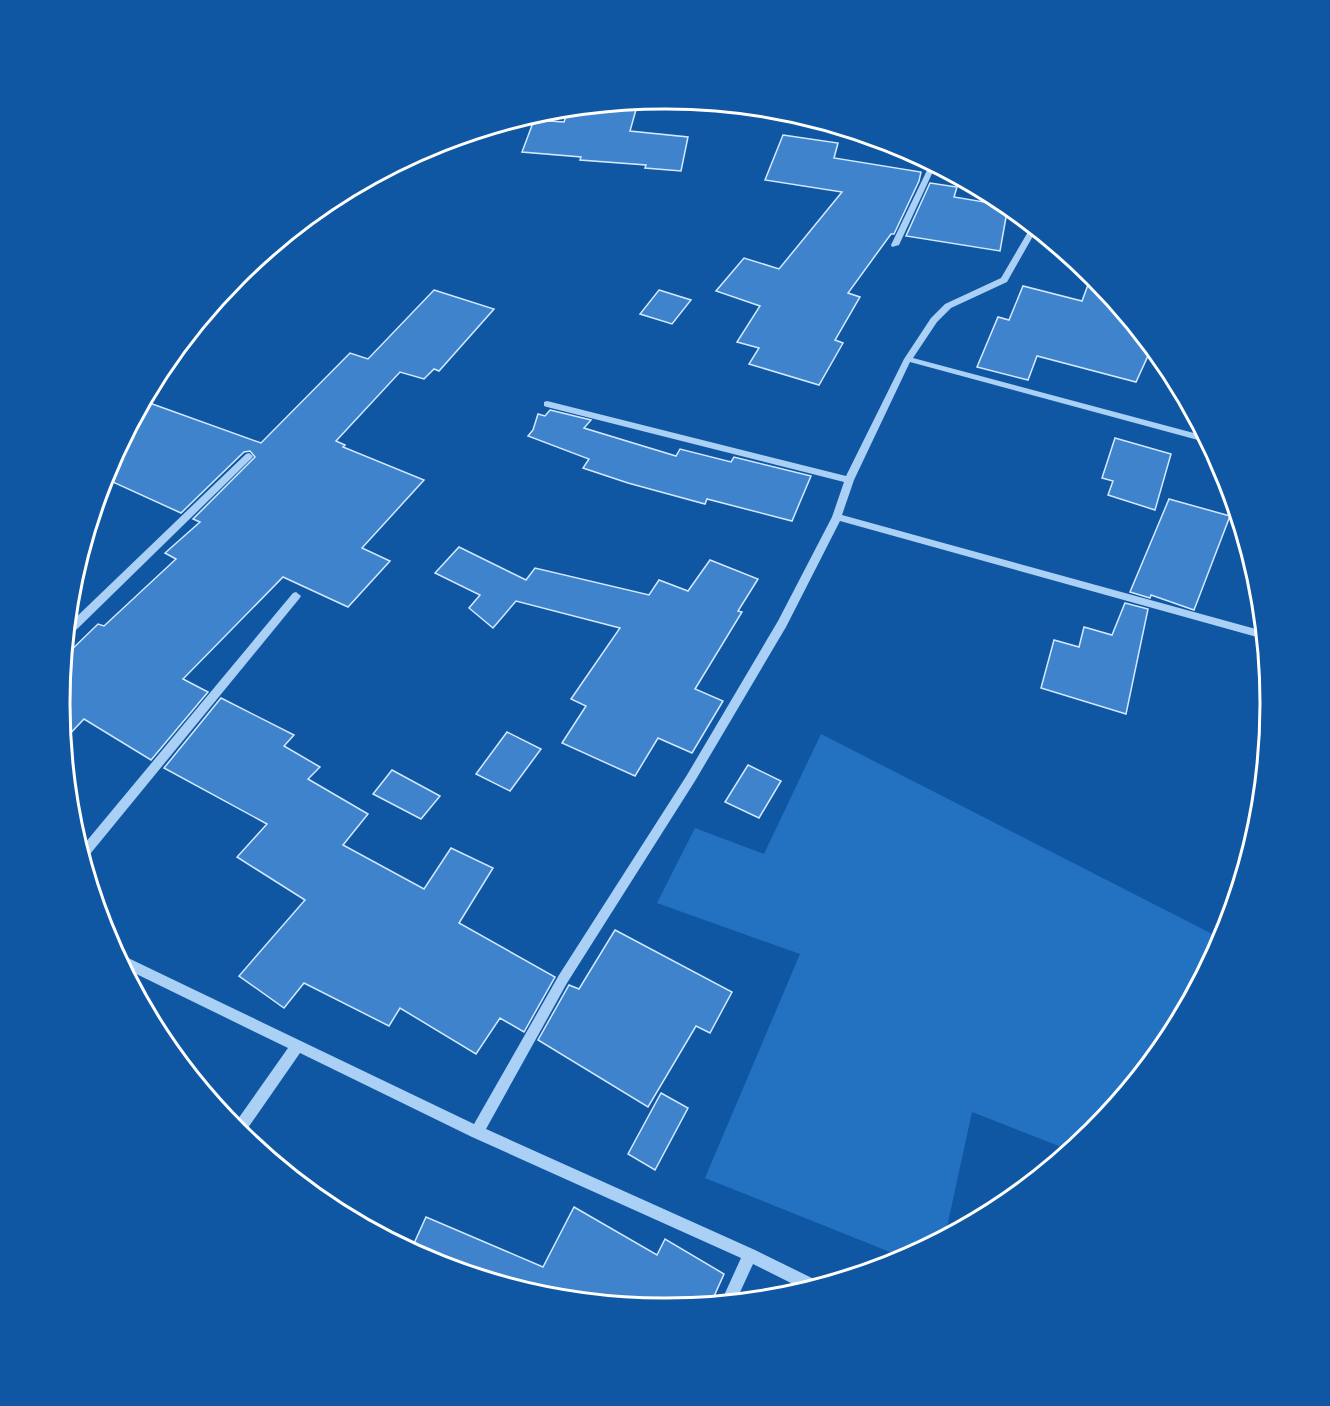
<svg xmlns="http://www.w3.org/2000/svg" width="1330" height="1406" viewBox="0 0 1330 1406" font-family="'DM Sans',sans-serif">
<rect width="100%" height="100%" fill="#1057a3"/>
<!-- green -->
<polygon fill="#2372c1" points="821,734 1222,939 1168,1039 1093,1131 1069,1150 972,1112 945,1236 905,1258 705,1178 800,954 657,903 695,828 764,854"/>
<!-- building -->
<g fill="#3e83cb" stroke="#d4e9fe" stroke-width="1.5">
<polygon points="605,104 637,106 630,131 688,137 681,171 645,168 646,165 580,160 581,157 522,152 534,120 564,122 569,107"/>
<polygon points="783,135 838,143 834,158 921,172 919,181 894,234 891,234 848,293 860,297 835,340 843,343 819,385 749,364 759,348 737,342 760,306 716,291 744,258 779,269 842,192 765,180"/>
<polygon points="930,183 957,187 954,197 1008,206 1000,251 906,236"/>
<polygon points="1092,274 1152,347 1136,382 1037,356 1028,380 977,367 998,317 1009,320 1023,286 1082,301"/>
<polygon points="434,290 494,309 439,371 434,369 424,379 400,372 336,441 345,445 343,447 424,480 362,548 390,561 348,607 283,577 183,679 208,692 151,760 84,719 64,740 60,703 65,656 98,624 104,626 176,559 165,553 200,522 193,519 255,457 250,451 244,452 181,513 104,478 144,401 261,443 350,353 368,359"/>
<polygon points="659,290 691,300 672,324 640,314"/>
<polygon points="550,410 591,420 584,428 676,456 680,449 731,462 734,457 811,476 792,521 707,499 705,504 628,483 583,468 589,459 528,436 533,430 538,414 545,416"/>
<polygon points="1115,438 1171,454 1155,510 1108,495 1113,481 1102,478"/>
<polygon points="1169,499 1230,516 1194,610 1151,595 1150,598 1130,592"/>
<polygon points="459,547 526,580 535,568 649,595 659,580 688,591 710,560 758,579 738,611 742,612 695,689 723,701 692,753 658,738 635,776 562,743 586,706 571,699 620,628 516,601 493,628 469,608 480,595 435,573"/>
<polygon points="1125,603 1148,609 1126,714 1041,688 1054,640 1079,647 1084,627 1112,635"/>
<polygon points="221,698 294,735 284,746 320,767 308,779 368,814 343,845 424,889 451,848 493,868 459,923 555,977 524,1032 500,1018 476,1054 400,1008 389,1026 304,983 284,1008 239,976 305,900 237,857 267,824 164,768"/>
<polygon points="507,732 541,749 510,791 476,774"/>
<polygon points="748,765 781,781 759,818 725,802"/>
<polygon points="392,770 440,796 421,819 373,794"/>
<polygon points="615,930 732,992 710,1033 696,1026 648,1107 538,1040 569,985 579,989"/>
<polygon points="661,1093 688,1108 655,1170 628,1154"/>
<polygon points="574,1207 657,1255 665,1239 724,1274 711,1303 665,1308 547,1296 433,1262 411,1250 426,1217 543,1267"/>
</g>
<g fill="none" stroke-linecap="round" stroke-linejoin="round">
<!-- minor -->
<g fill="#aad0f6" fill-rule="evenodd">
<polygon points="657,99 765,108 762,110 645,102 642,100"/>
<polygon points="931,162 936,165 899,245 892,247 891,245"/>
<polygon points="1032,225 1037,229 1007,282 951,308 937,322 913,358 1205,436 1209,443 910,362 854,480 842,515 1263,631 1264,639 840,521 786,627 695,781 567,983 486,1129 755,1250 820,1282 821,1285 805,1290 753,1264 736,1301 721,1302 741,1258 472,1137 300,1053 243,1135 233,1126 288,1048 124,968 117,955 120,954 124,956 474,1124 559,975 687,775 778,621 832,517 844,482 547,407 544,406 544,402 547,401 846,476 904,359 931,318 945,304 1001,278"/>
<polygon points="249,453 253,456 252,458 71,635 67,636 68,625 246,454"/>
<polygon points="296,592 301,596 299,599 86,859 83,860 80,849 293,593"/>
</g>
</g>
<!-- crop -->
<path d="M0 0H1330V1406H0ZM664 109H666A594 594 0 0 1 1260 703V704A594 594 0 0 1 666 1298H664A594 594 0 0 1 70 704V703A594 594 0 0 1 664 109Z" fill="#1057a3" fill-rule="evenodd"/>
<path fill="none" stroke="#fff" stroke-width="3" d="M664 109H666A594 594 0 0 1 1260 703V704A594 594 0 0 1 666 1298H664A594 594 0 0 1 70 704V703A594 594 0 0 1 664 109Z"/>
</svg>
